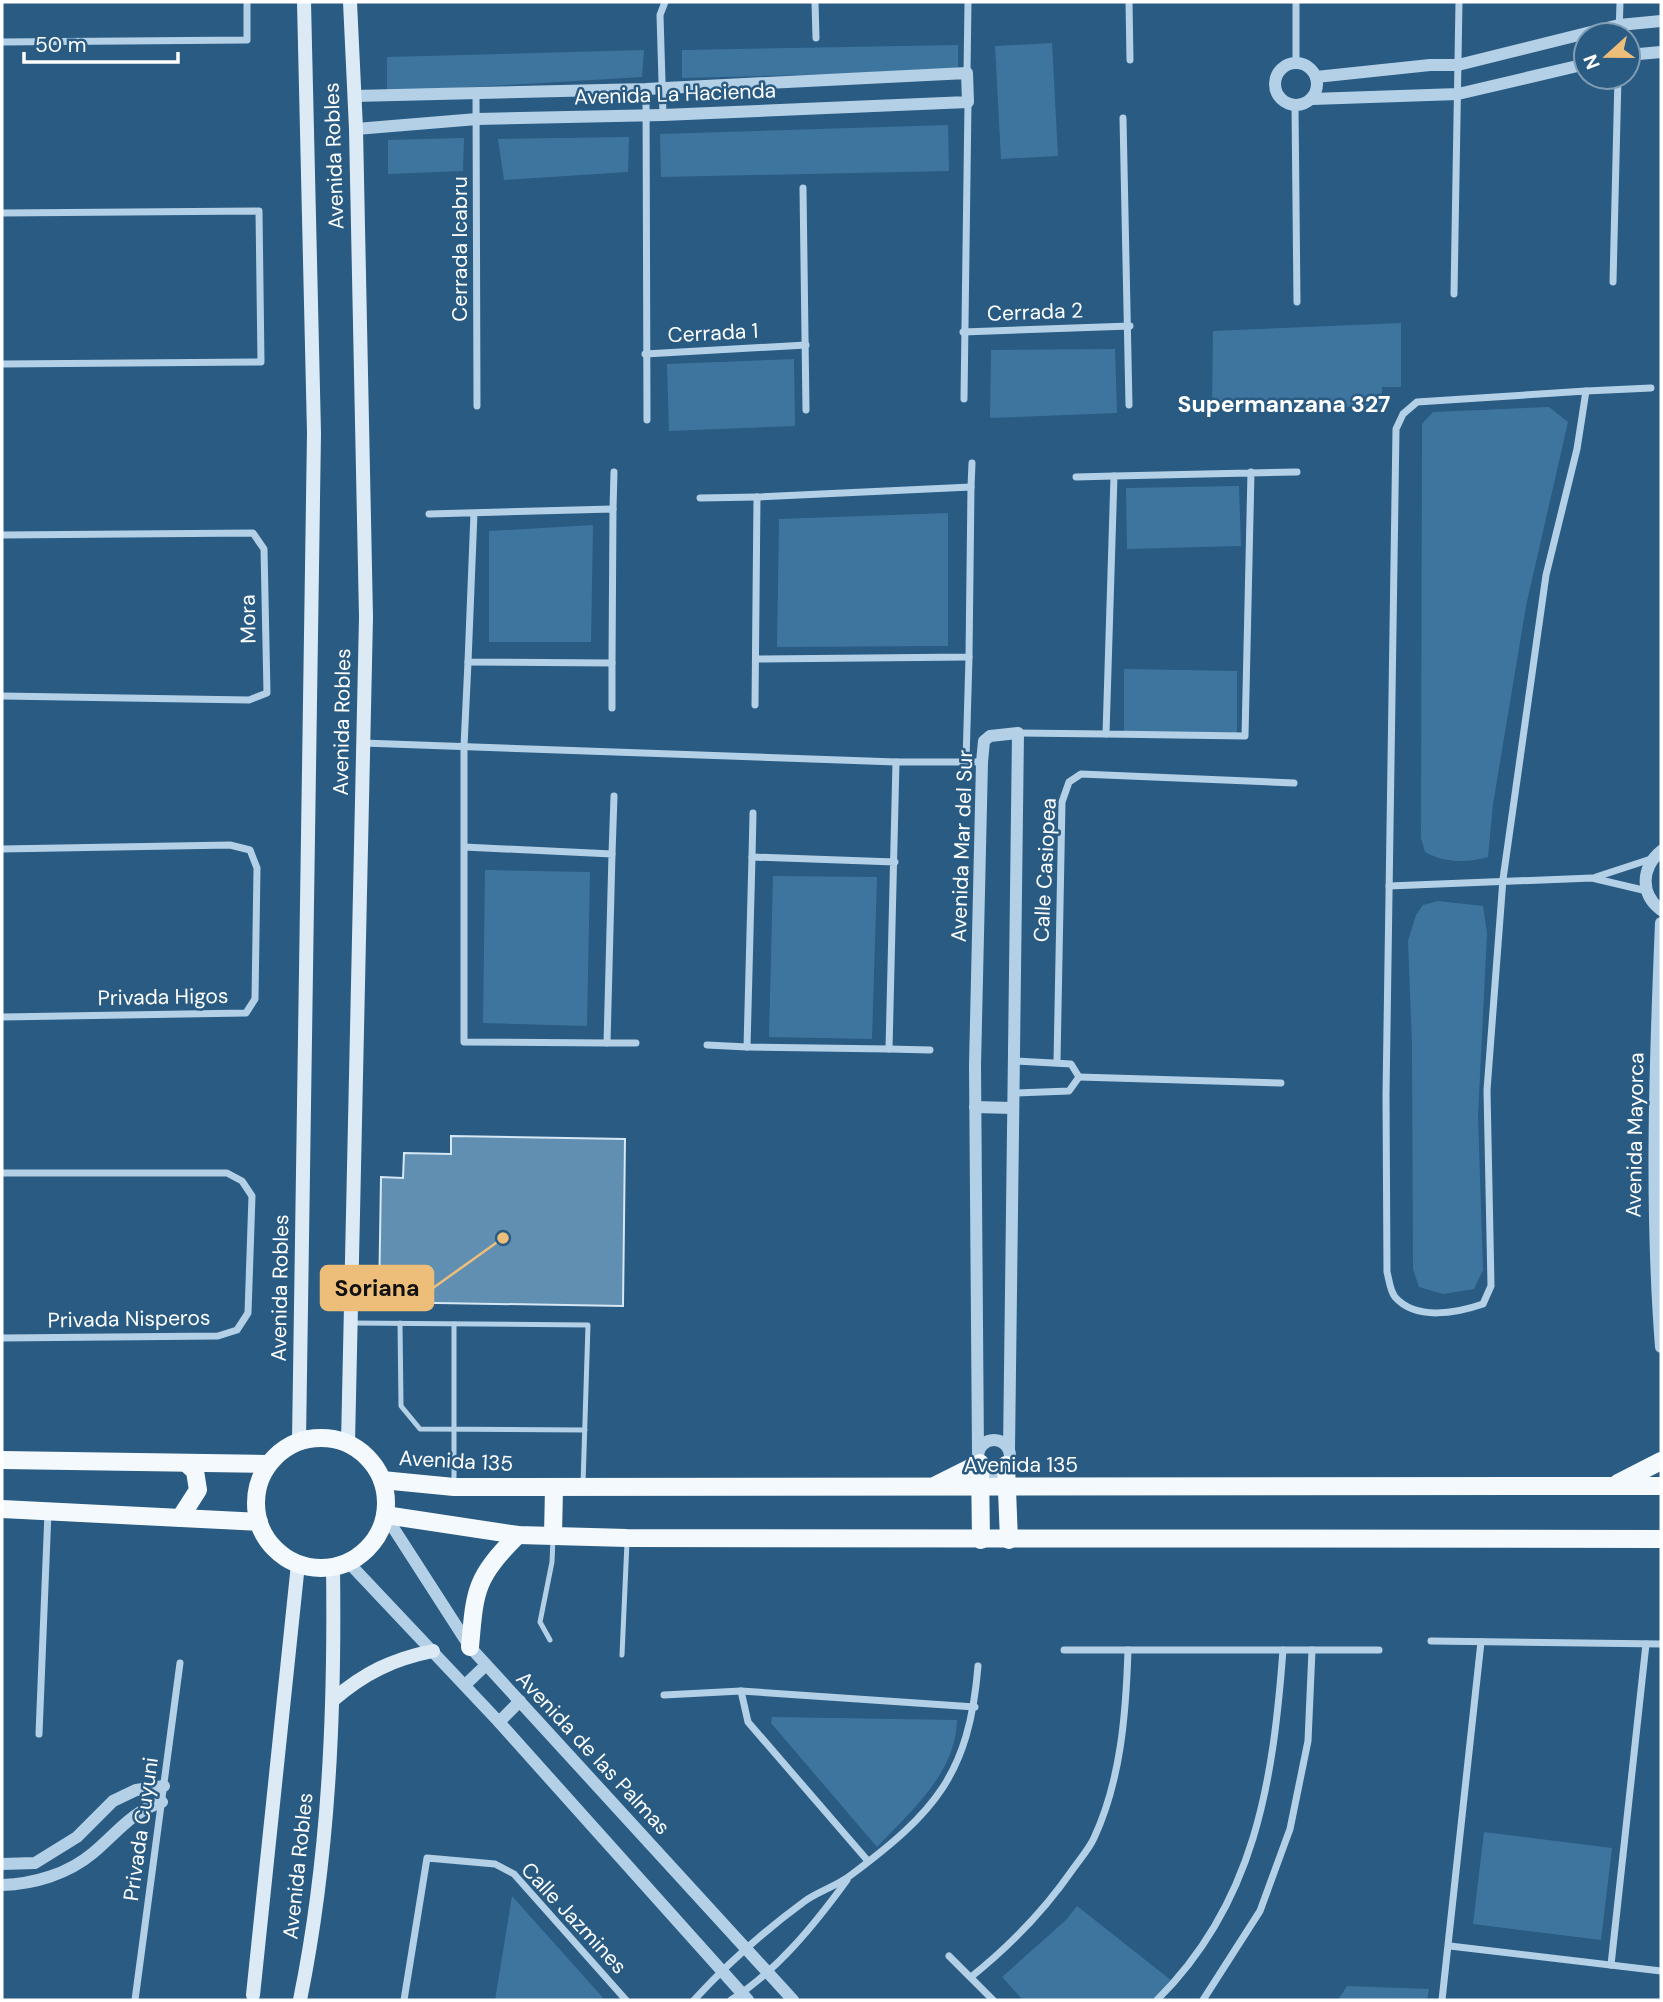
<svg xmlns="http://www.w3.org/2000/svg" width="1663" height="2002" viewBox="0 0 1663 2002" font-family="'DM Sans',sans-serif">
<rect width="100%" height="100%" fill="#295b83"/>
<!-- green -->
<g fill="#3e759f">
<polygon points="1052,43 1058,156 1001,159 995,46"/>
<polygon points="958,45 958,71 682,78 682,50"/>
<polygon points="644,50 642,77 387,92 387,57"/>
<polygon points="948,125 949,171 661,177 660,134"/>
<polygon points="629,137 628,172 504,180 498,139"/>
<polygon points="464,138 463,171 388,174 388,140"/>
<polygon points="1401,323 1401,387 1382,387 1382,406 1212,410 1213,331"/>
<polygon points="1115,349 1117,413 990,418 991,350"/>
<polygon points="794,359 795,426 669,431 667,364"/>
<path d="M1549 407 1568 422 1526 606 1493 804 1488 857C1466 863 1445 863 1425 852L1421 838 1422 424 1433 412Z"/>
<polygon points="1239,486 1241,546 1127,549 1126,488"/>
<polygon points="948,513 948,646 777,647 779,519"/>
<polygon points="593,525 591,642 489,642 489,531"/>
<polygon points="1124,669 1237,671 1237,735 1124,734"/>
<polygon points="485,870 590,872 587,1026 483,1023"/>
<polygon points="773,876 877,877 872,1039 769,1037"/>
<polygon points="1438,901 1483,906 1487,933 1478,1116 1483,1270 1474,1289 1443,1294 1419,1287 1413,1269 1412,1046 1408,941 1416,915 1423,905"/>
<path d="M772 1717 957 1720C956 1773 911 1811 877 1847L771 1723Z"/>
<polygon points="1484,1832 1612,1848 1601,1940 1473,1924"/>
<polygon points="512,1896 605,2000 495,2000"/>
<polygon points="1077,1906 1172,1981 1152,2000 1023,2000 1002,1977 1066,1920"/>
<polygon points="1347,1986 1429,1989 1427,2000 1338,2000"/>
</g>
<!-- building -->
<polygon fill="#618fb2" stroke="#d6e8f5" stroke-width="2" points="451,1136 625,1139 623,1306 379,1302 381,1177 403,1178 404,1153 451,1154"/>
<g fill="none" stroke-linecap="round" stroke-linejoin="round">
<!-- service -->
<g stroke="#b3d0e6" stroke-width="5">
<polyline points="351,1323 588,1325 583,1484"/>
<polyline points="400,1323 401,1406 420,1429 585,1430"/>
<polyline points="454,1324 454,1484"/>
<polyline points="550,1640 540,1622 552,1562 553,1539"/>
<polyline points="622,1655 627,1542"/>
</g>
<!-- minor -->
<g stroke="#b3d0e6" stroke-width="7">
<polyline points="815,2 816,38"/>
<polyline points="1129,2 1130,60"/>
<polyline points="1296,2 1296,63"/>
<polyline points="1619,35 1620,2"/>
<polyline points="2,42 247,40 247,2"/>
<polyline points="967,73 968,2"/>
<polyline points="646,89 647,420"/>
<polyline points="476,92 477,406"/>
<polyline points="1295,106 1297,302"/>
<polyline points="663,115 660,15 665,2"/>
<polyline points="1123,118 1129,405"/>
<polyline points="803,188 806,410"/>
<polyline points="2,213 259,211 261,362 2,364"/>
<polyline points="1613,282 1618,77"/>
<polyline points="1454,294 1459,2"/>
<polyline points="963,332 1130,326"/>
<polyline points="645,354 806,345"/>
<path d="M1586 391 1577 449 1546 575 1503 879 1487 1090 1491 1286 1483 1304C1457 1313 1416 1321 1395 1297 1390 1291 1389 1279 1387 1272L1386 1095 1396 429 1403 414 1417 402Z"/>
<polyline points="1586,391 1651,388"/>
<polyline points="964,399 968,102"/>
<polyline points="1251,472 1245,736 1106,734 1114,476 1297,472"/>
<polyline points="1076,477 1114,476"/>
<polyline points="971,487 972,463"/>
<polyline points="700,498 757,497"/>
<polyline points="613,509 614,472"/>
<polyline points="429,514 613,509 612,663 468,662 474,513"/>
<polyline points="2,535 253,533 264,549 267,693 249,700 2,696"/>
<polyline points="612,663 612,708"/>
<polyline points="755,705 757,497 971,487 969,657 756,659"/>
<polyline points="1018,733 1106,734"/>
<polyline points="363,743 896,762"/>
<polyline points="966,761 969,657"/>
<polyline points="464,847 612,854 607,1043 464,1042 464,746 468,662"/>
<polyline points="2,849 230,845 250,850 257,868 255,999 246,1013 2,1017"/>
<polyline points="612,854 614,796"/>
<polyline points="752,857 753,813"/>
<polyline points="895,862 752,857 747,1047 889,1049 896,762 982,762"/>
<polyline points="1596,877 1651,859"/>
<polyline points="1389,886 1592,878 1647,891"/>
<polyline points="607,1043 636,1043"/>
<polyline points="707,1045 747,1047"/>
<polyline points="889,1049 930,1050"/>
<polyline points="1057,1061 1062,802 1069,782 1081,774 1294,783"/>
<polyline points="1079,1077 1281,1083"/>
<polyline points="1014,1093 1069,1091 1079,1077 1071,1064 1014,1061"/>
<polyline points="2,1173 227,1173 242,1181 252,1196 248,1313 237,1330 218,1336 2,1338"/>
<polyline points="1431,1641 1661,1644"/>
<polyline points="1064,1650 1379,1650"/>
<polyline points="741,1691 748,1722 868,1861"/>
<polyline points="664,1695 741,1691 975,1707"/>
<polyline points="39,1734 48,1512"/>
<polyline points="1450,1946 1661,1971"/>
<polyline points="949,1956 993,2000"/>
<polyline points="1611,1965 1646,1644"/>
<path d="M971 1977C1011 1945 1044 1911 1073 1869 1080 1859 1089 1849 1094 1838 1121 1780 1126 1713 1128 1650"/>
<polyline points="135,2000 180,1663"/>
<polyline points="404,2000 427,1858 495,1864 514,1874 626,2000"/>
<path d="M694 2000C728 1963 764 1931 805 1901 819 1891 837 1886 851 1875 935 1812 969 1775 978 1666"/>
<path d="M731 2000C777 1971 815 1924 847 1880"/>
<path d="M1157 2000C1255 1903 1273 1782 1283 1650"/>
<polyline points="1203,2000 1260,1911 1290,1829 1308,1741 1312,1650"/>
<polyline points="1442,2000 1481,1642"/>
</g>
<!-- tertiary -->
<g stroke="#b3d0e6" stroke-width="12">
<polyline points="1628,55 1661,52"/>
<circle cx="1296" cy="84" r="21"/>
<polyline points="1316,77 1430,65 1458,65 1619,25 1661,21"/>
<polyline points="354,96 646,89 967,73 968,102 663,115 477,119 356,129"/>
<polyline points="1312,99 1458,94 1586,64"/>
<path d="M1661 851C1641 868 1640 894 1661 910"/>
<path d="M1661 923C1655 1065 1650 1206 1661 1347"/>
<polyline points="975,1107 1013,1108"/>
<circle cx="994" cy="1456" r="16"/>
<polyline points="978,1453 975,1065 982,762 984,741 990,736 1018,733 1009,1450"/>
<polyline points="385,1515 470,1647 793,2000"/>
<polyline points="348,1562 499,1722 748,2000"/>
<polyline points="465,1685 486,1665"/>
<polyline points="499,1722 520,1701"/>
<polyline points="2,1864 35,1863 77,1837 113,1801 136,1790 164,1786"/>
<path d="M2 1885C34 1884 68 1874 93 1853 117 1833 131 1812 162 1802"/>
</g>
<!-- secondary -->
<g stroke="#dceaf6" stroke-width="14">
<polyline points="299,1441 314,433 304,2"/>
<polyline points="348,1443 366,617 356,129 350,2"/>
<path d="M333 1700C364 1673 393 1659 433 1651"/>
<polyline points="253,1995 298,1564"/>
<path d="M300 2000C329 1858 335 1712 333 1567"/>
</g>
<!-- primary -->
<g stroke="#f4f9fd" stroke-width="18">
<circle cx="321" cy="1503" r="65"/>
<polyline points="2,1460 268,1464"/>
<polyline points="1006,1465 1009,1540"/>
<polyline points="382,1480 454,1487 1661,1486"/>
<polyline points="1618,1483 1661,1461"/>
<polyline points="936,1485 980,1463 981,1540"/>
<polyline points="2,1509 259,1522"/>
<polyline points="385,1515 518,1535 627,1538 1661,1539"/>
<polyline points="180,1518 198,1490 195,1471 186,1463"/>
<polyline points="553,1535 554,1488"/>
<path d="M470 1647C475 1589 475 1578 518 1535"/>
</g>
</g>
<g text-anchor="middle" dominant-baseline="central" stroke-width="5" stroke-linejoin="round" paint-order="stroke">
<!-- street labels -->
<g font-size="21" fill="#fff" stroke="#295b83">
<text transform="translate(675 94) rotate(-2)">Avenida La Hacienda</text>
<text transform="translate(334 156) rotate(-92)">Avenida Robles</text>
<text transform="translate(460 249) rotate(-90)">Cerrada Icabru</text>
<text transform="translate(1035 312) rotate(-2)">Cerrada 2</text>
<text transform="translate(713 333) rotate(-3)">Cerrada 1</text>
<text transform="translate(248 619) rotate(-91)">Mora</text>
<text transform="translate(342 722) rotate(-89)">Avenida Robles</text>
<text transform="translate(962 846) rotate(-88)">Avenida Mar del Sur</text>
<text transform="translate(1045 870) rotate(-87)">Calle Casiopea</text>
<text transform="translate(163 997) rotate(-1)">Privada Higos</text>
<text transform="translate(1635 1135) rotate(-89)">Avenida Mayorca</text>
<text transform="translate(280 1288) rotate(-89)">Avenida Robles</text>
<text transform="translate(129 1319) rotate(-1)">Privada Nisperos</text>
<text transform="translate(456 1461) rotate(3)">Avenida 135</text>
<text x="1021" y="1465">Avenida 135</text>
<text transform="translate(593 1753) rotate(47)">Avenida de las Palmas</text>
<text transform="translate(141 1829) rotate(-82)">Privada Cuyuni</text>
<text transform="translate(298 1866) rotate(-84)">Avenida Robles</text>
<text transform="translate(574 1918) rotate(47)">Calle Jazmines</text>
</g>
<!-- neighbourhood labels -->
<g font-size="23" font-weight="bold" fill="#fff" stroke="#295b83">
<text x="1284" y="404">Supermanzana 327</text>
</g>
</g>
<!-- callouts -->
<path fill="none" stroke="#edbe7a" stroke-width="2.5" d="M503 1238L433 1288"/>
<circle fill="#edbe7a" stroke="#295b83" stroke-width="2.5" cx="503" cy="1238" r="7"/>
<rect fill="#edbe7a" stroke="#edbe7a" stroke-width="2.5" x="321" y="1266" width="112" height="44" rx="7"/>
<g font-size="23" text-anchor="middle" font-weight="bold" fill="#111">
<text x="377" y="1296">Soriana</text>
</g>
<!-- border -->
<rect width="1663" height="2002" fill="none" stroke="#ffffff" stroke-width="7"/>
<!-- north arrow -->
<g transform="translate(1607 56) rotate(249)"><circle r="33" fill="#295b83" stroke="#7f9db5" stroke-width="2"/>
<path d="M0-5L12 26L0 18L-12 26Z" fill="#edbe7a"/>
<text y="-10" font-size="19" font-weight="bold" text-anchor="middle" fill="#ffffff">N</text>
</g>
<!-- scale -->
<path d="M24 52v10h154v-10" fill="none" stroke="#ffffff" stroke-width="3.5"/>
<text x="35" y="52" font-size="21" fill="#ffffff" stroke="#295b83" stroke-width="5" paint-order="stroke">50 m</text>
</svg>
